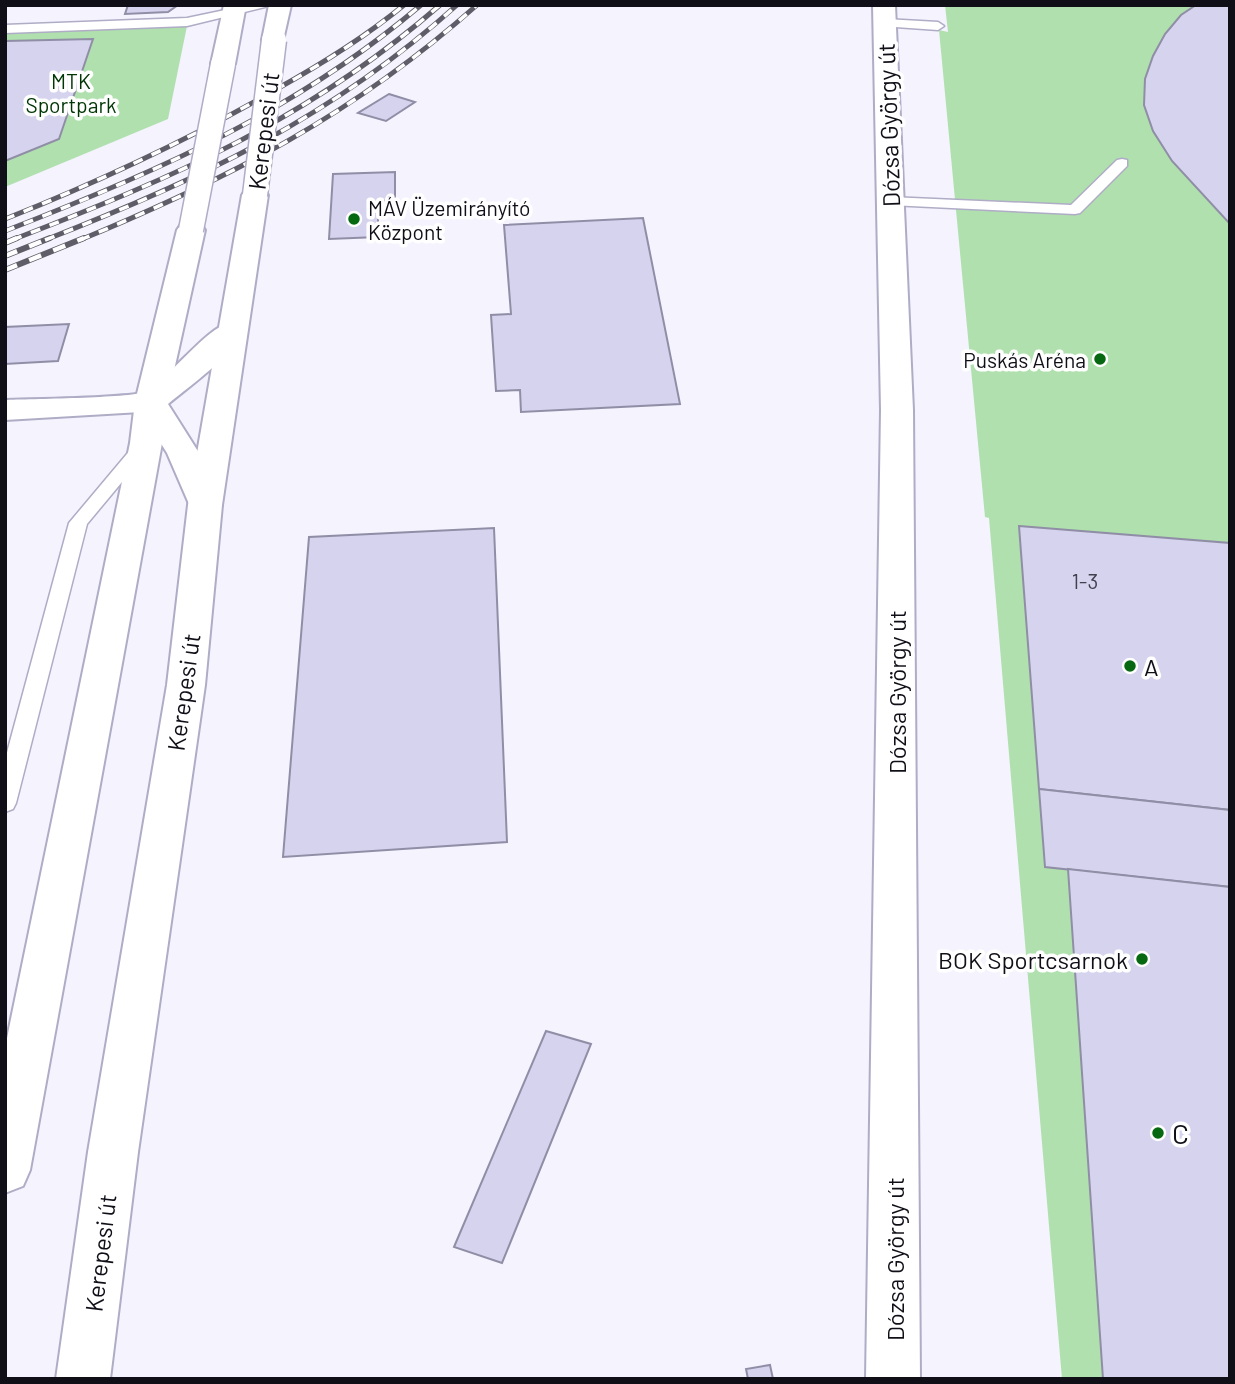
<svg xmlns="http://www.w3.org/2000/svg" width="1235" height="1384" viewBox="0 0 1235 1384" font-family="Barlow,sans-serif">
<rect width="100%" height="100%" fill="#f4f3fe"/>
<!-- green -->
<g fill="#b0e0ae">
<polygon points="945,5 1230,5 1230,1379 1062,1379 989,518 985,517 939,30 948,32"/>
<polygon points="187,26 168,119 5,187 5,32"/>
</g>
<!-- building -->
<g fill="#d5d3ed" stroke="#908ea6" stroke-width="2">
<polygon points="128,5 178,5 168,12 125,14"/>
<polygon points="1196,5 1230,5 1230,224 1172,161 1153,131 1144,105 1145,79 1153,56 1165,34 1181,15"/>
<polygon points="93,39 59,139 5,161 5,41"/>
<polygon points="389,94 415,102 386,121 358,113"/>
<polygon points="395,172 395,200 378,201 378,237 329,239 333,174"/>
<polygon points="643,218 680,404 521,412 520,390 496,391 491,315 511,314 504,225"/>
<polygon points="69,324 58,361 5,364 5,327"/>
<polygon points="1019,526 1230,543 1230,810 1039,789"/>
<polygon points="494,528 507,842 283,857 309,537"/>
<polygon points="1039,789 1230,810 1230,887 1045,867"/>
<polygon points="1068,869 1230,887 1230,1379 1103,1379"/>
<polygon points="546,1031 591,1044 502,1263 454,1247"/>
<polygon points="770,1365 773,1379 748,1379 746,1369"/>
</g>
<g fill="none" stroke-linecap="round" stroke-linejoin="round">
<defs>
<g id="lane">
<polygon points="249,5 273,5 187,26 5,33 5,25 187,18"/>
<polygon points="885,19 938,22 944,26 938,30 881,26 879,23"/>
<polygon points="1122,159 1127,160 1127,166 1080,213 1075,214 890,205 883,201 890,197 1071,205 1117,160"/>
<polygon points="143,441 152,446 87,524 16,803 13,809 5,812 5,760 69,523 137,442"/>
</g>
<path id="street" d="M231 322 242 325 246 331C226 360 195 382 168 404L199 453 222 505 217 513 205 516 193 513 167 453 141 412 5 420V400C28 399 131 398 144 392 172 377 204 329 231 322Z"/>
<polygon id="secondary" points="873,5 895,5 913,410 920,1379 866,1379 881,410"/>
<g id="primary">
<polygon points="224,5 246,5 235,64 231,69 215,69 211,64"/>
<polygon points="269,5 291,5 282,45 266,45 262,40"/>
<polygon points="255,187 264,189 268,195 222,505 205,685 138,1152 110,1379 56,1379 88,1152 167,685 188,505 242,195 246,189"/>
<polygon points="191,222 201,224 205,230 167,402 162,443 30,1170 23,1186 5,1193 5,1048 130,443 135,402 177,230 181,224"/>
</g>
</defs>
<!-- lane casing -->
<use href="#lane" stroke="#afacc6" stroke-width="3"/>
<!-- street casing -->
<use href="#street" stroke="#afacc6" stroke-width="4"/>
<!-- secondary casing -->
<use href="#secondary" stroke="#afacc6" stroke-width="4"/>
<!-- primary casing -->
<use href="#primary" stroke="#afacc6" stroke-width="4"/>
<!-- lane -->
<use href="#lane" fill="#fff" fill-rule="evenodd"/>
<!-- street -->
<use href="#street" fill="#fff" fill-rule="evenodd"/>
<!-- secondary -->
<use href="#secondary" fill="#fff" fill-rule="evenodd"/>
<!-- primary -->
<use href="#primary" fill="#fff" fill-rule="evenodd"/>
<defs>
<g id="rail-far1">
<path d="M5 219C98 182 188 140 275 90 320 65 364 38 404 5"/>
<path d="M5 231C157 172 296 111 421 5"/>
<path d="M12 240C173 178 308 120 440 5"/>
<path d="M45 240C201 179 331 118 457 5"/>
<path d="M80 240C232 177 353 115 477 5"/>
</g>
<g id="rail">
<polyline points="5,243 17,238"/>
<polyline points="5,256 50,238"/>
<polyline points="5,270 84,238"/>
</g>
</defs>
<!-- rail-far1 casing -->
<use href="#rail-far1" stroke="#5f5e68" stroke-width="5"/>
<!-- rail casing -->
<use href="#rail" stroke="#5f5e68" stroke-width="6"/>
<!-- rail-far1 -->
<use href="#rail-far1" stroke="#fff" stroke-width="3.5" stroke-dasharray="10" stroke-linecap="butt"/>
<!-- rail -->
<use href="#rail" stroke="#fff" stroke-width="4.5" stroke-dasharray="13" stroke-linecap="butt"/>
<defs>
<g id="primary-bridge">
<polyline points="255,195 274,40"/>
<polyline points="191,230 223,64"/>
</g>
</defs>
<!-- primary-bridge casing -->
<use href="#primary-bridge" stroke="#afacc6" stroke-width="27" stroke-linecap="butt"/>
<!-- primary-bridge -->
<use href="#primary-bridge" stroke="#fff" stroke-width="24"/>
</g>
<!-- markers -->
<g fill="#076812" stroke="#fff" stroke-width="2.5">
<circle cx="354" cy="219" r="7"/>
<circle cx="1100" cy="359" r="7"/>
<circle cx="1130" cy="666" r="7"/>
<circle cx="1142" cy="959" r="7"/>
<circle cx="1158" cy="1133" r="7"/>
</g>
<g text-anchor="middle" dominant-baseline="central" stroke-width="7" stroke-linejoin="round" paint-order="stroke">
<!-- far-park labels -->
<g font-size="21" fill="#003604" stroke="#fff">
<text x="71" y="80">MTK<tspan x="71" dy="24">Sportpark</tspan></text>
</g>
<!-- far-poi labels -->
<g font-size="21" fill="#100f18" stroke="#fff" text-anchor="start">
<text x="368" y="207">MÁV Üzemirányító<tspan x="368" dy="24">Központ</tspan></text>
<text x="1086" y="359" text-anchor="end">Puskás Aréna</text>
</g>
<!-- number labels -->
<g font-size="21" fill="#41404d">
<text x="1085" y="580">1-3</text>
</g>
<!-- street labels -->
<g font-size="24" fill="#100f18" stroke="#fff">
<text transform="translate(888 125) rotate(-92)">Dózsa György út</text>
<text transform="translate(263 131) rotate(-83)">Kerepesi út</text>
<text transform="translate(183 692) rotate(-82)">Kerepesi út</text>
<text transform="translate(896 692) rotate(-90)">Dózsa György út</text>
<text transform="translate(100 1253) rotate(-83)">Kerepesi út</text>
<text transform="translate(894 1259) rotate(-90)">Dózsa György út</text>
</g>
<!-- poi labels -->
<g font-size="24" fill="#100f18" stroke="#fff" text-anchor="start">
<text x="1144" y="666">A</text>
<text x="1128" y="959" text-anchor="end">BOK Sportcsarnok</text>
</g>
<!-- near-poi labels -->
<g font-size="28" fill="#100f18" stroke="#fff" text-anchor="start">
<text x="1172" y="1133">C</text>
</g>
</g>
<!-- border -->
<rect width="1235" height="1384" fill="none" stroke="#100f18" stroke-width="14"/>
</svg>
